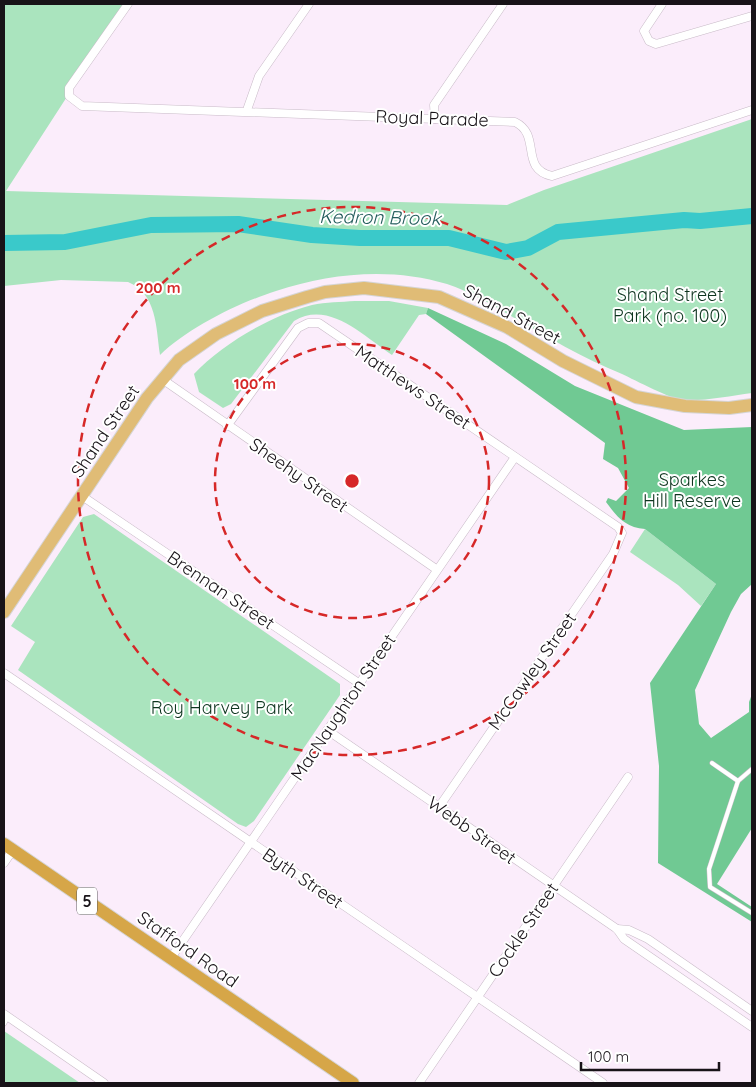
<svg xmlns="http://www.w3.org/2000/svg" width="756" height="1087" viewBox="0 0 756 1087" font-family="Quicksand,sans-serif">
<rect width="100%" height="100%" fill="#fbedfb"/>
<!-- green -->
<g fill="#aae4be">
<path d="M4 4H127L6 191 507 205 544 190 752 119V393C730 396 706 401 684 400 672 400 635 380 622 374 583 358 547 337 511 316 491 304 470 292 447 284 391 267 330 273 276 291 238 303 188 328 160 355 156 327 157 294 128 282L61 280 4 286Z"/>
<path d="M355 301H389L428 308 426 314 419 315 392 355C363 336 329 300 294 321L231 404 223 408 199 392 194 374C222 344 272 315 312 305 326 302 341 302 355 301Z"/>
<polygon points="94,514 340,684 340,695 254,821 246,827 238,824 18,670 35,642 11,626 83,517"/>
<polygon points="645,529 716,584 701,606 678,585 630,552"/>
<polygon points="4,1031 80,1083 4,1083"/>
</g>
<!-- forest -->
<path fill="#70c993" d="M428 308 506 344 575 386 684 430 752 427V584L741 594 731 612 695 690 699 724 711 738 749 712V702L752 694V828L717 884 752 907V922L658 863 659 766 650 683 716 584 645 529C626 528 617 517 606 502L608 498 616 501 629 488 618 468 603 459 605 443 426 314Z"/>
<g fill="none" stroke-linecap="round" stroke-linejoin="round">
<!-- river -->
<polyline stroke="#3ac9ca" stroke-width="16" points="4,243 65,242 151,225 238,224 312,235 360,238 449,238 506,252 528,248 558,232 684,220 700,221 752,216"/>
<defs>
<g id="service">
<polyline points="712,763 738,781"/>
<polyline points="752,769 738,781 709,869 710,887 752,913"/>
<polyline points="4,1024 8,1017"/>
</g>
<g id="minor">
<path d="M128 4 69 88V96L82 106 515 122C542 135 519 169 552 176L752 110"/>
<polyline points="662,4 644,31 649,41 656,44 752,16"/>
<polyline points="247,110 259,76 309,4"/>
<polyline points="435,119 434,105 503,4"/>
<polyline points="162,379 436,569"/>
<polyline points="227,426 298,328 308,323 319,323 618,527 622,533 613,554 439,807"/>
<polyline points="82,496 360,684"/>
<polyline points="4,673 603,1083"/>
<polyline points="327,730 617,929 624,939 752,1027"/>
<polyline points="4,863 13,850"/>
<polyline points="617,929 629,930 648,939 752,1011"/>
<polyline points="171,958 515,457"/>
<polyline points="4,1014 104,1083"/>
<polyline points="419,1083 628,777"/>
</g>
<polyline id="primary" points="4,612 147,398 179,360 216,334 262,311 307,297 325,292 364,288 439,297 507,327 563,361 636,397 685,406 729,408 752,405"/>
<polyline id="trunk" points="4,844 353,1083"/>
</defs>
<!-- service casing -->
<use href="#service" stroke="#c9bbc8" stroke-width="5"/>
<!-- minor casing -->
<use href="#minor" stroke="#c9bbc8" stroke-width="9"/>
<!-- primary casing -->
<use href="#primary" stroke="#d5d5d5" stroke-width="14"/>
<!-- trunk casing -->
<use href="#trunk" stroke="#d5d5d5" stroke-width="14"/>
<!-- service -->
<use href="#service" stroke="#fff" stroke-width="4"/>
<!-- minor -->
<use href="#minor" stroke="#fff" stroke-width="8"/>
<!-- primary -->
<use href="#primary" stroke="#e0bc76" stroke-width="12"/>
<!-- trunk -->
<use href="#trunk" stroke="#d6a648" stroke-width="12"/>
</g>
<!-- distance rings -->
<g fill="none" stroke="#d62828" stroke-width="2.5" stroke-dasharray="9 6">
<circle cx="352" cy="481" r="137"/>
<circle cx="352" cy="481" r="274"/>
</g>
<g text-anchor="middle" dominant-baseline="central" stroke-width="4" stroke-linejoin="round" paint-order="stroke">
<!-- shield labels -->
<rect fill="#fff" stroke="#5d5a5d" stroke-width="1" x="77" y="887.5" width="20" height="27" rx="4"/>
<g font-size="16" font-weight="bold" fill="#181318">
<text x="87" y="901">5</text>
</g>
<!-- street labels -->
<g font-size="18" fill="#181318" stroke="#fff">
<text transform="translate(432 118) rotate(2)">Royal Parade</text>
<text transform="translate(512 314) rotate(28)">Shand Street</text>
<text transform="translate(413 387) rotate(34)">Matthews Street</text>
<text transform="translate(105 431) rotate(-56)">Shand Street</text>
<text transform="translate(299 475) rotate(35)">Sheehy Street</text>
<text transform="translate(221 590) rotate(34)">Brennan Street</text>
<text transform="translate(532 671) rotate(-55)">McCawley Street</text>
<text transform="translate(343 707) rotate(-56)">MacNaughton Street</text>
<text transform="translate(472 830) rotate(35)">Webb Street</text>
<text transform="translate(303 878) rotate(34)">Byth Street</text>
<text transform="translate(523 930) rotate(-56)">Cockle Street</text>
<text transform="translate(188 949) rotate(35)">Stafford Road</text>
</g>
<!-- park labels -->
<g font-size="18" fill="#0e351f" stroke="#fff">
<text x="670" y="294">Shand Street<tspan x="670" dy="21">Park (no. 100)</tspan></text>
<text x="692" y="479">Sparkes<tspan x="692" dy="21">Hill Reserve</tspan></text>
<text x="222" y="707">Roy Harvey Park</text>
</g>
<!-- water labels -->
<g font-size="19" font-style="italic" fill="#245d5d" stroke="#fff">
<text transform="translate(380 217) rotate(1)">Kedron Brook</text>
</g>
</g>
<circle cx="352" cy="481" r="8" fill="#d62828" stroke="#fff" stroke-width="2.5"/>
<g font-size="15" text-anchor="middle" font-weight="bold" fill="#d62828" stroke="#fff" stroke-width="4" stroke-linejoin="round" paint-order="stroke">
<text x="158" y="293">200 m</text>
<text x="255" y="389">100 m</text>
</g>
<!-- border -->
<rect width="756" height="1087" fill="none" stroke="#181318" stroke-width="10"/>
<!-- scale -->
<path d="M581 1062v8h138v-8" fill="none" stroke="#181318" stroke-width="2.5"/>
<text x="588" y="1062" font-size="15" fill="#181318" stroke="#ffffff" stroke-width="4" paint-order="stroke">100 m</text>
</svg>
